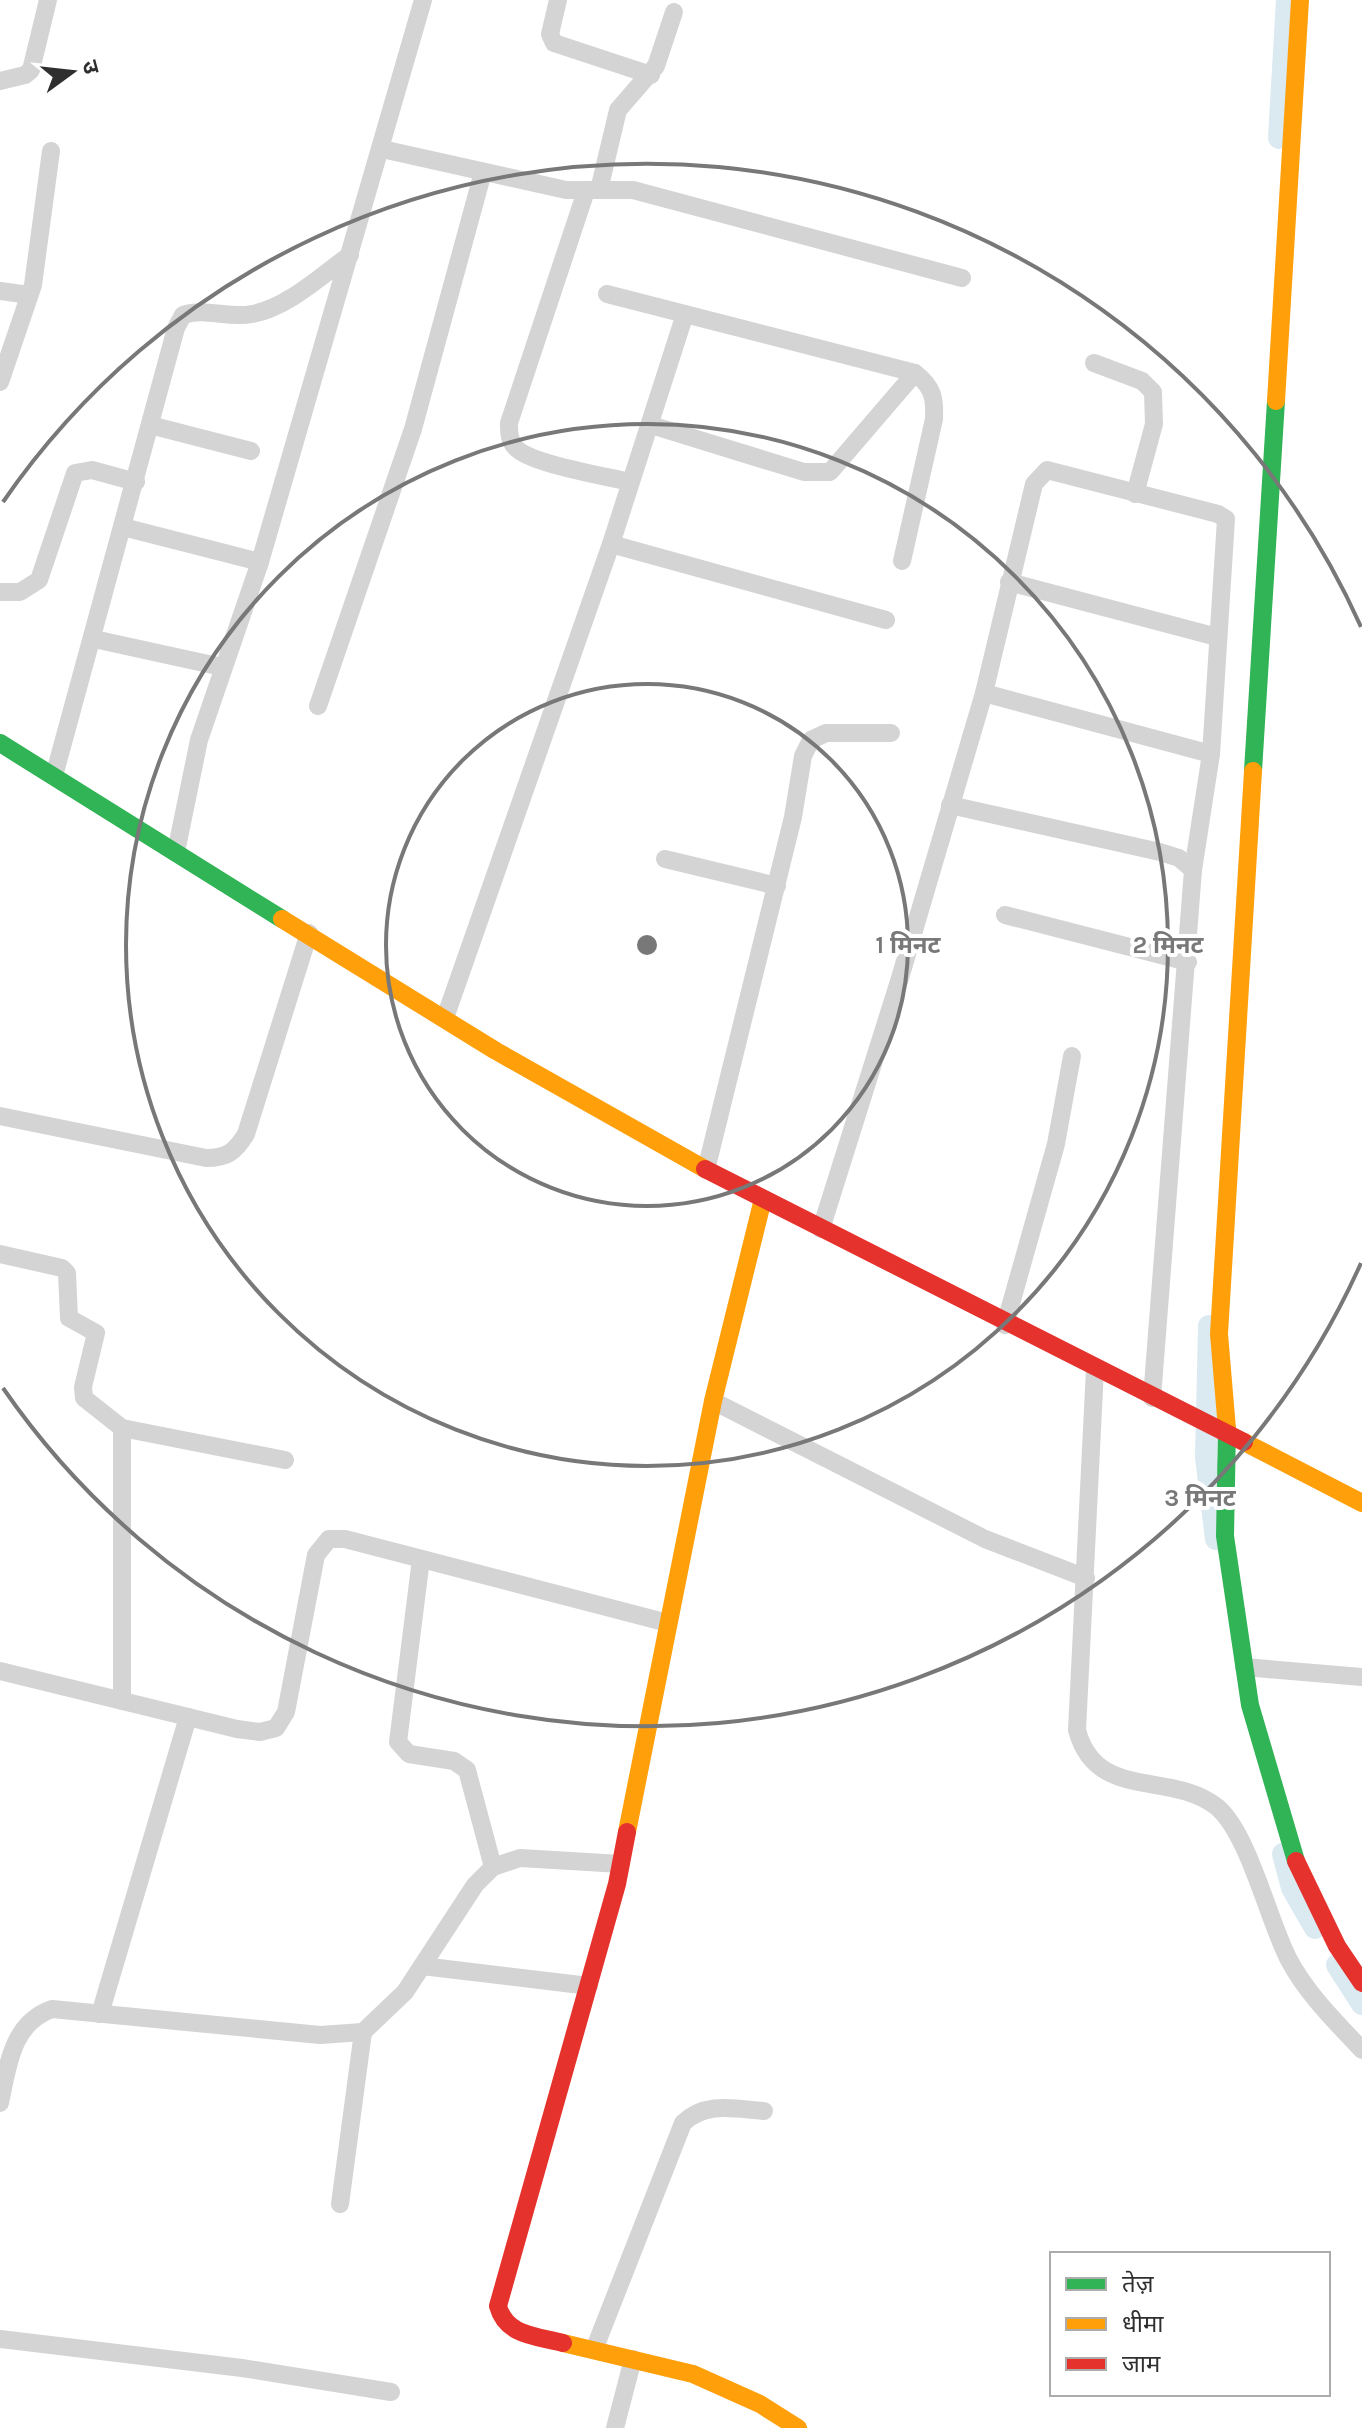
<svg xmlns="http://www.w3.org/2000/svg" width="1362" height="2428" viewBox="0 0 1362 2428" font-family="Karla,'Noto Sans Devanagari',sans-serif">
<rect width="100%" height="100%" fill="#fff"/>
<g fill="none" stroke-linecap="round" stroke-linejoin="round">
<!-- canal -->
<g stroke="#dbe9f1" stroke-width="22">
<polyline points="1279,138 1287,0"/>
<polyline points="1209,1326 1206,1457 1216,1539"/>
<polyline points="1283,1854 1292,1888 1315,1928"/>
<polyline points="1337,1965 1362,2004"/>
</g>
<!-- street -->
<g stroke="#d4d4d4" stroke-width="18">
<polyline points="558,0 550,34 554,43 651,75"/>
<polyline points="0,81 25,75 31,70 48,0"/>
<polyline points="382,149 566,190 633,190 962,278"/>
<polyline points="599,190 618,110 656,66 674,12"/>
<path d="M586 191 509 423C509 432 509 440 515 447 529 464 606 476 630 482"/>
<polyline points="0,291 29,295"/>
<path d="M607 294 915 373C933 387 935 398 934 419L902 561"/>
<polyline points="1094,363 1142,381 1153,392 1154,424 1135,494"/>
<polyline points="0,382 33,285 51,151"/>
<polyline points="150,425 251,451"/>
<polyline points="651,425 804,472 830,472 915,373"/>
<polyline points="123,527 260,562"/>
<polyline points="611,544 886,620"/>
<polyline points="1009,582 1217,637"/>
<polyline points="0,592 20,592 39,580 75,473 92,470 136,482"/>
<polyline points="94,639 222,667"/>
<polyline points="984,693 1211,754"/>
<polyline points="318,706 413,429 483,172"/>
<path d="M54 776 176 328 183 315C206 307 228 319 252 314 287 308 322 275 350 255"/>
<polyline points="950,805 1160,852 1179,858 1193,870 1152,1398"/>
<polyline points="176,852 199,740 260,562 423,0"/>
<polyline points="665,859 777,886"/>
<polyline points="1005,915 1188,962"/>
<polyline points="445,1018 611,544 685,314"/>
<path d="M0 1116 206 1158C227 1158 235 1152 246 1134L309 933"/>
<polyline points="706,1170 793,817 803,756 811,740 826,733 891,733"/>
<polyline points="821,1229 900,978 984,693 1034,484 1047,470 1218,514 1226,519 1211,754 1193,870"/>
<polyline points="0,1254 62,1268 67,1273 69,1318 96,1333 83,1387 84,1398 122,1428"/>
<polyline points="1005,1325 1056,1144 1072,1056"/>
<path d="M1095 1369 1077 1730C1096 1802 1171 1770 1217 1807 1249 1834 1268 1920 1289 1960 1307 1994 1336 2022 1362 2050"/>
<polyline points="713,1401 985,1539 1086,1578"/>
<polyline points="421,1559 398,1742 409,1754 454,1761 467,1770 493,1867"/>
<polyline points="1244,1667 1362,1677"/>
<polyline points="0,1671 237,1729 260,1732 276,1728 286,1712 316,1555 329,1539 345,1539 668,1623"/>
<polyline points="122,1701 122,1428 285,1460"/>
<polyline points="422,1966 589,1986"/>
<polyline points="100,2014 188,1717"/>
<path d="M0 2103C8 2065 12 2023 52 2009L320 2035 363 2032 405 1992 475 1885 493 1867 520 1858 621 1864"/>
<polyline points="340,2204 363,2032"/>
<polyline points="0,2339 242,2368 391,2392"/>
<path d="M594 2350 683 2123C706 2101 735 2109 764 2111"/>
<polyline points="615,2428 633,2359"/>
</g>
<!-- fast -->
<g stroke="#30b455" stroke-width="18">
<polyline points="0,743 282,919"/>
<polyline points="1253,771 1276,401"/>
<polyline points="1227,1429 1225,1536 1250,1705 1296,1861"/>
</g>
<!-- slow -->
<g stroke="#ff9f0a" stroke-width="18">
<polyline points="1276,401 1300,0"/>
<polyline points="282,919 496,1051 705,1169"/>
<polyline points="1227,1429 1219,1334 1253,771"/>
<polyline points="1244,1442 1362,1503"/>
<polyline points="627,1832 713,1401 763,1199"/>
<polyline points="563,2343 693,2374 760,2404 798,2428"/>
</g>
<!-- jam -->
<g stroke="#e5322d" stroke-width="18">
<polyline points="705,1169 1244,1442"/>
<polyline points="1296,1861 1337,1946 1362,1983"/>
<path d="M563 2343C536 2336 506 2336 498 2306L617 1884 627 1832"/>
</g>
</g>
<!-- distance rings -->
<g fill="none" stroke="#787878" stroke-width="4">
<circle cx="647" cy="945" r="261"/>
<circle cx="647" cy="945" r="521"/>
<path d="M1361 1263A782 782 0 0 1 3 1388M3 502A782 782 0 0 1 1361 627"/>
</g>
<circle cx="647" cy="945" r="12" fill="#787878" stroke="#fff" stroke-width="4"/>
<g font-size="24" text-anchor="middle" font-weight="bold" fill="#787878" stroke="#fff" stroke-width="8" stroke-linejoin="round" paint-order="stroke">
<text x="908" y="953">1 मिनट</text>
<text x="1168" y="953">2 मिनट</text>
<text x="1200" y="1506">3 मिनट</text>
</g>
<!-- legend -->
<rect x="1050" y="2252" width="280" height="144" fill="#ffffff" stroke="#acacac" stroke-width="2"/>
<rect x="1066" y="2278" width="40" height="12" fill="#30b455" stroke="#acacac" stroke-width="2"/>
<text x="1122" y="2292" font-size="24" fill="#2f2f2f">तेज़</text>
<rect x="1066" y="2318" width="40" height="12" fill="#ff9f0a" stroke="#acacac" stroke-width="2"/>
<text x="1122" y="2332" font-size="24" fill="#2f2f2f">धीमा</text>
<rect x="1066" y="2358" width="40" height="12" fill="#e5322d" stroke="#acacac" stroke-width="2"/>
<text x="1122" y="2372" font-size="24" fill="#2f2f2f">जाम</text>
<!-- north arrow -->
<g transform="translate(72 72) rotate(75)" stroke="#ffffff" stroke-width="6" paint-order="stroke">
<path d="M0-6L14 30L0 20L-14 30Z" fill="#2f2f2f"/>
<text y="-12" font-size="22" font-weight="bold" text-anchor="middle" fill="#2f2f2f">उ</text>
</g>
</svg>
